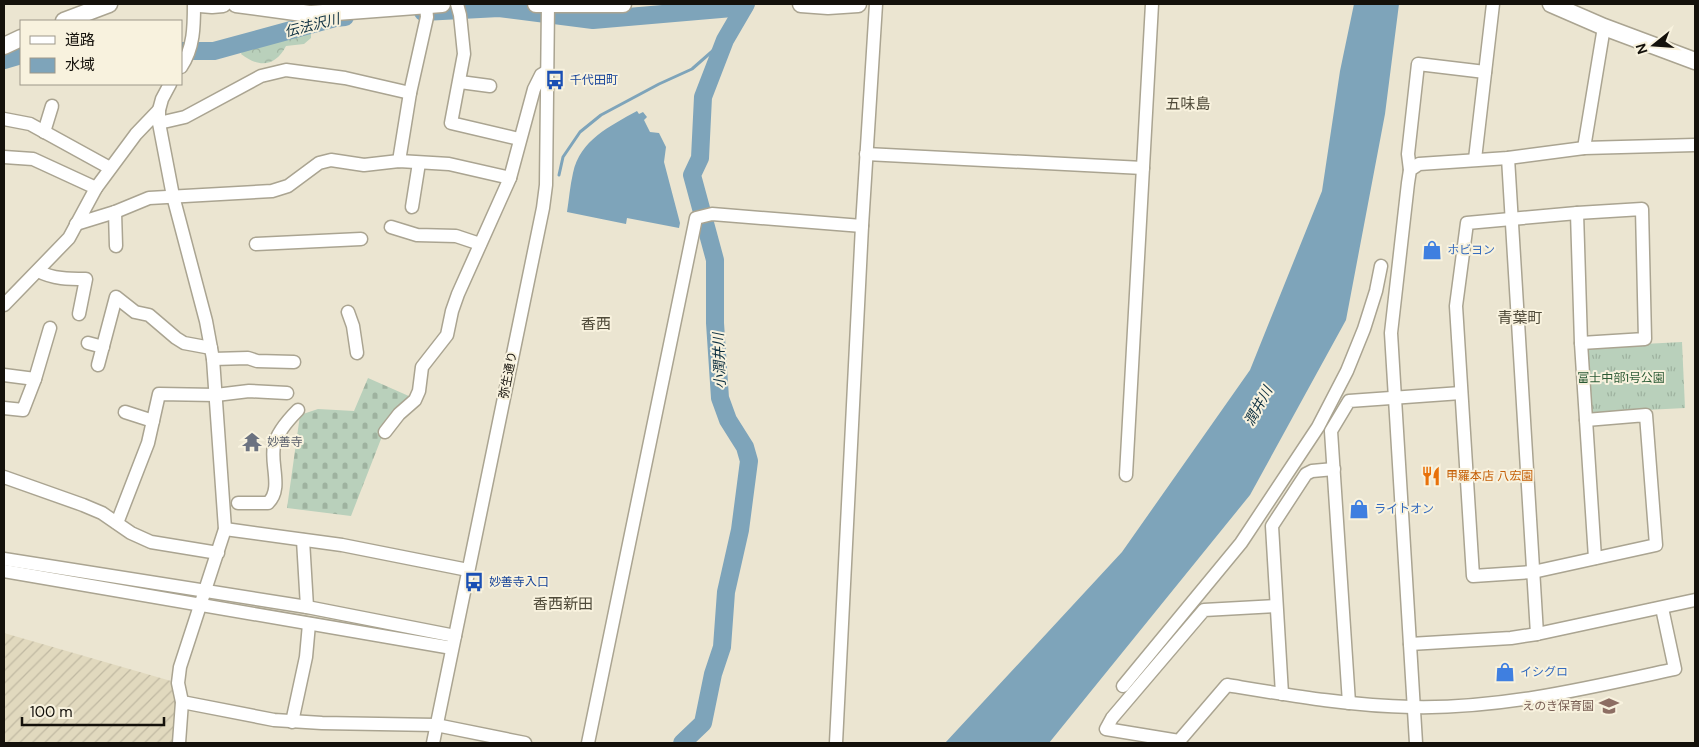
<svg xmlns="http://www.w3.org/2000/svg" width="1699" height="747" viewBox="0 0 1699 747" font-family="'DM Sans','Noto Sans JP',sans-serif">
<defs>
<pattern id="industrial-furrows" width="10" height="10" patternUnits="userSpaceOnUse" patternTransform="scale(1.25)"><rect width="10" height="10" fill="#e1d9be"/><path d="M-1 1l2-2M0 10L10 0M9 11l2-2" fill="none" stroke="#c0b9a2"/></pattern>
<pattern id="grass-tufts" width="24" height="20" patternUnits="userSpaceOnUse" patternTransform="scale(1.25)"><rect width="24" height="20" fill="#b9d0bb"/><path d="M3 7l-1-3M5 7V3M7 7l1-3M15 17l-1-3M17 17v-4M19 17l1-3" fill="none" stroke="#9eb29f"/></pattern>
<pattern id="forest-crowns" width="20" height="18" patternUnits="userSpaceOnUse" patternTransform="scale(1.25)"><rect width="20" height="18" fill="#b9d0bb"/><path d="M2 6a3 3 0 1 1 6 0M12 15a3 3 0 1 1 6 0" fill="none" stroke="#9eb29f"/></pattern>
<pattern id="cemetery-stones" width="16" height="16" patternUnits="userSpaceOnUse" patternTransform="scale(1.25)"><rect width="16" height="16" fill="#b9d0bb"/><path d="M2 7V4a2 2 0 0 1 4 0v3zM10 15v-3a2 2 0 0 1 4 0v3z" fill="#9eb29f"/></pattern>
</defs>
<rect width="100%" height="100%" fill="#ebe5d1"/>
<!-- industrial -->
<polygon fill="url(#industrial-furrows)" points="4,633 178,683 173,743 4,743"/>
<!-- grass -->
<polygon fill="url(#grass-tufts)" points="1682,342 1685,408 1589,413 1586,347"/>
<!-- forest -->
<path fill="url(#forest-crowns)" d="M285 24 311 25V38L304 44 286 46C275 67 259 68 241 54L246 40Z"/>
<!-- cemetery -->
<polygon fill="url(#cemetery-stones)" points="368,378 411,397 381,439 351,516 287,508 300,415 318,409 354,411"/>
<!-- water -->
<g fill="#7ea4ba">
<polygon points="1354,4 1399,4 1385,114 1346,320 1250,495 1049,743 945,743 1122,552 1250,370 1322,191 1340,71"/>
<path d="M637 111 639 114 643 112 647 117 644 120 650 132 659 133 666 147 664 162 680 223 679 228 627 218 626 224 567 212C569 199 570 186 573 173 580 140 610 126 637 111Z"/>
</g>
<g fill="none" stroke-linecap="round" stroke-linejoin="round">
<!-- stream -->
<polyline stroke="#7ea4ba" stroke-width="3" points="559,175 563,157 580,132 601,115 659,84 692,69 725,40"/>
<!-- river -->
<g stroke="#7ea4ba" stroke-width="18">
<polyline points="423,12 499,8 593,20 744,7"/>
<polyline points="181,51 214,51 335,18 345,17"/>
<polyline points="4,60 21,55"/>
<polyline points="682,743 703,723 713,674 722,647 726,592 740,530 749,461 745,447 728,420 720,398 715,323 715,260 692,175 700,158 703,97 725,40 746,4"/>
</g>
<defs>
<g id="minor">
<polyline points="457,4 460,15 464,54 451,123 519,139"/>
<path d="M181 67C194 48 194 26 194 4"/>
<polyline points="460,82 490,86"/>
<polyline points="170,84 162,99 159,110 159,123 173,196 206,321 213,359 225,529 180,667 178,683 182,702 179,743"/>
<polyline points="4,119 30,124 110,168"/>
<polyline points="159,123 185,117 261,76 286,70 345,78 410,93"/>
<polyline points="44,132 52,106"/>
<polyline points="1584,148 1604,27"/>
<polyline points="866,154 1143,168"/>
<polyline points="4,157 33,159 96,188"/>
<polyline points="1508,158 1537,634"/>
<polyline points="1475,159 1493,4"/>
<polyline points="399,161 410,93 427,17 426,6"/>
<polyline points="1410,170 1408,154 1418,64 1485,72"/>
<polyline points="412,207 419,163"/>
<polyline points="115,212 116,246"/>
<polyline points="1577,213 1581,343 1595,558"/>
<polyline points="76,224 115,212 149,198 272,191 288,186 319,163 331,160 364,165 399,161 449,164 510,178"/>
<polyline points="391,227 417,235 456,236 480,244"/>
<polyline points="256,244 361,239"/>
<path d="M38 271C53 279 69 279 86 279L79 314"/>
<polyline points="4,305 69,238 96,188 136,134 159,110"/>
<polyline points="348,312 353,326 357,353"/>
<polyline points="88,343 103,347"/>
<polyline points="1581,343 1645,339 1642,209 1577,213 1467,223 1456,306 1473,576 1533,572 1656,545 1646,415 1586,420"/>
<polyline points="213,359 248,358 257,361 294,362"/>
<polyline points="98,365 116,297 135,312 149,315 176,338 184,343 211,348"/>
<polyline points="4,375 35,379"/>
<polyline points="4,408 23,410 35,379 50,328"/>
<polyline points="125,412 153,421"/>
<polyline points="385,432 399,414 415,400 419,391 422,367 447,335 452,311 458,294 510,178 534,89 541,75 546,72"/>
<polyline points="1126,475 1152,4"/>
<polyline points="4,477 83,505 102,513 131,533 151,542 218,553"/>
<path d="M238 503H268C283 489 270 464 274 446 277 432 289 419 298 410"/>
<polyline points="117,523 148,443 159,394 216,395 249,391 287,393"/>
<polyline points="225,529 342,545 468,570"/>
<polyline points="303,540 307,607"/>
<polyline points="4,559 307,607 455,636"/>
<polyline points="4,571 452,648"/>
<path d="M1276 606 1204 610 1112 718 1106 729 1179 741 1227 685C1288 695 1350 706 1412 707 1501 709 1588 688 1675 669L1662 608"/>
<polyline points="1410,644 1511,638 1537,634 1695,600"/>
<polyline points="1123,686 1241,543 1318,427 1347,371 1364,329 1376,291 1381,266"/>
<polyline points="1282,694 1272,526 1306,474 1312,471 1334,469"/>
<polyline points="182,702 274,720 322,723 436,725 525,743"/>
<polyline points="1349,703 1331,431 1349,401 1461,393"/>
<polyline points="292,722 306,657 309,624"/>
<polyline points="433,743 543,208 546,185 548,4"/>
<polyline points="588,743 696,218 712,214 862,226"/>
<polyline points="836,743 862,226 876,4"/>
<polyline points="1416,743 1391,333 1408,183 1410,170 1419,164 1508,158 1584,148 1695,145"/>
</g>
<g id="major">
<polyline points="200,4 212,5 223,4"/>
<polyline points="236,4 310,14 442,4"/>
<polyline points="536,4 623,4"/>
<polyline points="801,4 828,6 858,4"/>
<polyline points="1551,4 1604,27 1695,61"/>
<polyline points="64,21 109,4"/>
<polyline points="4,46 21,38"/>
</g>
</defs>
<!-- minor casing -->
<use href="#minor" stroke="#aaa491" stroke-width="15"/>
<!-- major casing -->
<use href="#major" stroke="#aaa491" stroke-width="19"/>
<!-- minor -->
<use href="#minor" stroke="#fff" stroke-width="12"/>
<!-- major -->
<use href="#major" stroke="#fff" stroke-width="16"/>
</g>
<!-- icons -->
<defs>
<symbol id="bus-bare" viewBox="-9 -9 18 18"><path d="M-5-6H5V4H4V6H2V4H-2V6H-4V4H-5ZM-3.5-4V0h7V-4ZM-3.5 1.2v1.5H-2V1.2ZM2 1.2v1.5H3.5V1.2Z" fill="#1a4fb4" stroke="#f8f2de" stroke-width="2.5" paint-order="stroke"/></symbol>
<symbol id="shop-bare" viewBox="-9 -9 18 18"><path d="M-5-2.5h2.3a2.7 3.5 0 0 1 5.4 0H5L5.5 6h-11ZM-1.5-2.5h3a1.5 2.3 0 0 0-3 0Z" fill="#3f7fe0" stroke="#f8f2de" stroke-width="2.5" paint-order="stroke"/></symbol>
<symbol id="temple-bare" viewBox="-9 -9 18 18"><path d="M0-6L5-2H3V0L6.5 2.5H4V6H1.5V3h-3V6H-4V2.5H-6.5L-3 0V-2H-5Z" fill="#6b7280" stroke="#f8f2de" stroke-width="2.5" paint-order="stroke"/></symbol>
<symbol id="restaurant-bare" viewBox="-9 -9 18 18"><path d="M-5-6h1v4h1v-4h1v4h1v-4h1v5L-1.5 .5V6h-2V.5L-5-1ZM5-6V6H3V1.5H1.5Q1.5-4 5-6Z" fill="#e8710a" stroke="#f8f2de" stroke-width="2.5" paint-order="stroke"/></symbol>
<symbol id="school-bare" viewBox="-9 -9 18 18"><path d="M0-5L7-2L0 1L-7-2ZM-4 1L0 2.5L4 1V4Q0 6-4 4Z" fill="#8d6e63" stroke="#f8f2de" stroke-width="2.5" paint-order="stroke"/></symbol>
</defs>
<g fill-rule="evenodd">
<use href="#bus-bare" x="541" y="66" width="28" height="28"/>
<use href="#shop-bare" x="1418" y="236" width="28" height="28"/>
<use href="#temple-bare" x="238" y="428" width="28" height="28"/>
<use href="#restaurant-bare" x="1417" y="462" width="28" height="28"/>
<use href="#shop-bare" x="1345" y="495" width="28" height="28"/>
<use href="#bus-bare" x="460" y="568" width="28" height="28"/>
<use href="#shop-bare" x="1491" y="658" width="28" height="28"/>
<use href="#school-bare" x="1595" y="692" width="28" height="28"/>
</g>
<g text-anchor="middle" dominant-baseline="central" stroke-width="4" stroke-linejoin="round" paint-order="stroke">
<!-- transit labels -->
<g font-size="12" fill="#164399" stroke="#f8f2de" text-anchor="start">
<text x="570" y="80">千代田町</text>
<text x="489" y="582">妙善寺入口</text>
</g>
<!-- shop labels -->
<g font-size="12" fill="#366cbe" stroke="#f8f2de" text-anchor="start">
<text x="1447" y="250">ホビヨン</text>
<text x="1374" y="509">ライトオン</text>
<text x="1520" y="672">イシグロ</text>
</g>
<!-- street labels -->
<g font-size="12" fill="#14110b" stroke="#f8f2de">
<text transform="translate(508 375) rotate(-79)">弥生通り</text>
</g>
<!-- park labels -->
<g font-size="12" fill="#2a5a34" stroke="#f8f2de">
<text x="1621" y="378">富士中部1号公園</text>
</g>
<!-- worship labels -->
<g font-size="12" fill="#5b616d" stroke="#f8f2de" text-anchor="start">
<text x="267" y="442">妙善寺</text>
</g>
<!-- food labels -->
<g font-size="12" fill="#c56008" stroke="#f8f2de" text-anchor="start">
<text x="1446" y="476">甲羅本店 八宏園</text>
</g>
<!-- education labels -->
<g font-size="12" fill="#785e54" stroke="#f8f2de" text-anchor="end">
<text x="1594" y="706">えのき保育園</text>
</g>
<!-- water labels -->
<g font-size="14" font-style="italic" fill="#0c2f40" stroke="#f8f2de">
<text transform="translate(312 25) rotate(-14)">伝法沢川</text>
<text transform="translate(719 361) rotate(-92)">小潤井川</text>
<text transform="translate(1258 406) rotate(-61)">潤井川</text>
</g>
<!-- quarter labels -->
<g font-size="15" fill="#4f4a39" stroke="#f8f2de">
<text x="1188" y="104">五味島</text>
<text x="1520" y="318">青葉町</text>
<text x="596" y="324">香西</text>
<text x="563" y="604">香西新田</text>
</g>
</g>
<!-- border -->
<rect width="1699" height="747" fill="none" stroke="#14110b" stroke-width="10"/>
<!-- legend -->
<rect x="20" y="20" width="162" height="65" fill="#f8f2de" stroke="#9d988a"/>
<rect x="30" y="36" width="25" height="8" fill="#ffffff" stroke="#9d988a"/>
<text x="65" y="45" font-size="15" fill="#14110b">道路</text>
<rect x="30" y="58" width="25" height="15" fill="#7ea4ba" stroke="#9d988a"/>
<text x="65" y="70" font-size="15" fill="#14110b">水域</text>
<!-- north arrow -->
<g transform="translate(1654 45) rotate(253)" stroke="#f8f2de" stroke-width="4" paint-order="stroke">
<path d="M0-4L9 19L0 12L-9 19Z" fill="#14110b"/>
<text y="-8" font-size="14" font-weight="bold" text-anchor="middle" fill="#14110b">N</text>
</g>
<!-- scale -->
<path d="M22 717v8h142v-8" fill="none" stroke="#14110b" stroke-width="2.5"/>
<text x="30" y="717" font-size="15" fill="#14110b" stroke="#f8f2de" stroke-width="4" paint-order="stroke">100 m</text>
</svg>
